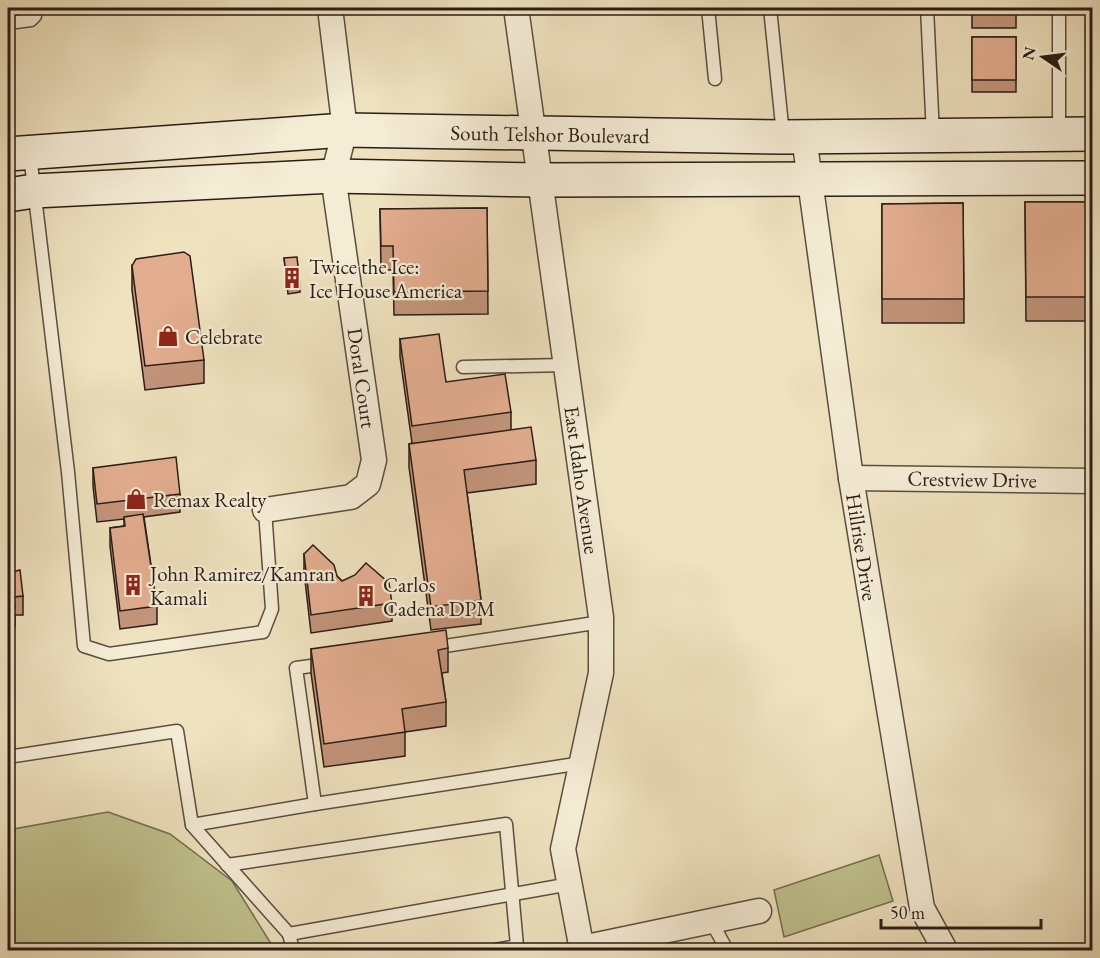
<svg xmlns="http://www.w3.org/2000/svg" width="1100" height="958" viewBox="0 0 1100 958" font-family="'EB Garamond',serif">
<rect width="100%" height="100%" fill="#efe2bf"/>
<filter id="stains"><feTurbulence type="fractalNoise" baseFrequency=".00333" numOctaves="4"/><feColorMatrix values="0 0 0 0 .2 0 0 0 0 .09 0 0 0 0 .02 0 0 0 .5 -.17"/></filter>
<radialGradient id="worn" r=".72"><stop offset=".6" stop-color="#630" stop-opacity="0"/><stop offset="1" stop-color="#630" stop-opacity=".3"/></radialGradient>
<!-- green -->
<g fill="#c0c18d" stroke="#746f52" stroke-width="1.5">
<polygon points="108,812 170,834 232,881 275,950 8,950 8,830"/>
<polygon points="879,855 893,901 784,937 774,890"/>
</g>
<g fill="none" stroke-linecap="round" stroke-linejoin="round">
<defs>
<g id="lane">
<polyline points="708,8 715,79"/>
<polyline points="770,8 783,135"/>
<polyline points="927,8 933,135"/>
<polyline points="8,23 31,20 35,16 35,8"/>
<polyline points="1059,132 1059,8"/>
<polyline points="30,155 68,472 84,646 109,654 263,632 272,609 265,510"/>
<polyline points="463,367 566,365"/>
<polyline points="432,648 601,622"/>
<polyline points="326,664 296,668 315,804 582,763"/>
<polyline points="8,757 177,731 192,825 315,804"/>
<polyline points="192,825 289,934 570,884"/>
<polyline points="227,865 506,824 517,946 495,950"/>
<polyline points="711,921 727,950"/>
<polyline points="289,934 293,950"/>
</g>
<g id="street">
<polyline points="516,8 601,617 601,673 563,849 582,950"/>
<polyline points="804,137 851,478 922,908 945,950"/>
<polyline points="851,478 1092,481"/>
<polyline points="265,510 351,497 368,484 374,460 333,176 345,130 330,8"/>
<polyline points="582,948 759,911"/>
</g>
<g id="secondary">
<polyline points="8,154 345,130 784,137 1092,134"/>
<polyline points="8,195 34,191 333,176 540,180 1092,178"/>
</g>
</defs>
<!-- lane casing -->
<use href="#lane" stroke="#5a4e40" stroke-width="15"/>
<!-- street casing -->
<use href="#street" stroke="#5a4e40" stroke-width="27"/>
<!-- secondary casing -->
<use href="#secondary" stroke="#291d16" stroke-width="36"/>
<!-- lane -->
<use href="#lane" stroke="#f5ecd5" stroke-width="12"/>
<!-- street -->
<use href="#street" stroke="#f5ecd5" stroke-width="24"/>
<!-- secondary -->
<use href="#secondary" stroke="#f5ecd5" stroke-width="33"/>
</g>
<!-- wall -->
<g fill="#c3957c" stroke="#291d16" stroke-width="1.5">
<rect x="972" y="8" width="44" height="20"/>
<rect x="972" y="37" width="44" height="55"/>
<polygon points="1025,202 1092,202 1092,321 1026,321"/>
<polygon points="963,203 964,323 882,323 882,204"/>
<polygon points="487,208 488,314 394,315 393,270 381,270 380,209"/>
<polygon points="284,258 300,285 300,292 288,294"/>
<polygon points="132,266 204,360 204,383 145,390 132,290"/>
<polygon points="400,339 446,382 511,412 511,430 536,460 536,484 467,493 481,600 481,624 431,630 409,467 409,444 412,443 400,357"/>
<polygon points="93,468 180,494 180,512 144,517 157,606 157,624 120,629 110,546 110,528 124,526 124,519 97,522 93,486"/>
<polygon points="8,529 12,572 23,596 23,615 15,615 15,626 9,627 9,646 8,646"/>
<polygon points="304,554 337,576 342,581 392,603 392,621 311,633 304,572"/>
<polygon points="448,648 448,672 442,673 446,702 446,726 405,732 405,756 324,767 311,673 311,649"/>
</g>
<!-- building -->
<g fill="#e3ad90" stroke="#291d16" stroke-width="1.5">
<rect x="972" y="8" width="44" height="2"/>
<rect x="972" y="37" width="44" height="43"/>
<polygon points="1025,202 1092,202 1092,297 1026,297"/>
<polygon points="963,203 964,299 882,299 882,204"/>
<polygon points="487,208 488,291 394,292 393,246 381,246 380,209"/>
<polygon points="184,252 190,256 204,360 145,366 132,266 136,259"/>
<polygon points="297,257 300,285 288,287 284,258"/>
<polygon points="439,334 446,382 505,374 511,412 412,426 400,339"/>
<polygon points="531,427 536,460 464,470 481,600 431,607 409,444"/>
<polygon points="176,457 180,494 97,504 93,468"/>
<polygon points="143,514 157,606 120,611 110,528 125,526 124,517"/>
<polygon points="8,529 9,529 12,572 20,570 23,596 14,597 15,608 8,609"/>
<polygon points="313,545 334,565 337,576 342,581 355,575 366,563 389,583 392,603 311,615 304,554"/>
<polygon points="446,630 448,648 438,650 446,702 402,709 405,732 324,744 311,649"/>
</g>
<!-- icons -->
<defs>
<symbol id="building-bare" viewBox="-9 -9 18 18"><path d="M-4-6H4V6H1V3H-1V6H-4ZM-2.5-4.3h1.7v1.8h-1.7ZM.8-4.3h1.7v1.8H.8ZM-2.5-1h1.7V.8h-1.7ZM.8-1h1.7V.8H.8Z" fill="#8f2418" stroke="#f5ecd5" stroke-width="2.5" paint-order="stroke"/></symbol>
<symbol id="shop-bare" viewBox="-9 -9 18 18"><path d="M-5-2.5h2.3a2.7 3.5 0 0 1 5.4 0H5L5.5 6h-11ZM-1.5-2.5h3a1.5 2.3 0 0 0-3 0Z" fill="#8f2418" stroke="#f5ecd5" stroke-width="2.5" paint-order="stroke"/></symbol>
</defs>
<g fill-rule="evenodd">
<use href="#building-bare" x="277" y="263" width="30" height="30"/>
<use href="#shop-bare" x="153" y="321" width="30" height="30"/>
<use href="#shop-bare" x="121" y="484" width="30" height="30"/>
<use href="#building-bare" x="118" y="570" width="30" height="30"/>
<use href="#building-bare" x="351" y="581" width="30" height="30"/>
</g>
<g text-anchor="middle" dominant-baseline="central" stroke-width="4.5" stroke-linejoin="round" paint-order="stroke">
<!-- street labels -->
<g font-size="21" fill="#291d16" stroke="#f5ecd5">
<text transform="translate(550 134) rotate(1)">South Telshor Boulevard</text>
<text transform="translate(362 378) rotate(82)">Doral Court</text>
<text transform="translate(972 479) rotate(1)">Crestview Drive</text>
<text transform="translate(582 480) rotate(82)">East Idaho Avenue</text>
<text transform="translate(862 547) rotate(81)">Hillrise Drive</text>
</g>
<!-- poi labels -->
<g font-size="21" fill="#291d16" stroke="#f5ecd5" text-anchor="start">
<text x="309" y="266">Twice the Ice:<tspan x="309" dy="24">Ice House America</tspan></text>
<text x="185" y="336">Celebrate</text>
<text x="153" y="499">Remax Realty</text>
<text x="150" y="573">John Ramirez/Kamran<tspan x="150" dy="24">Kamali</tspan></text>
<text x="383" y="584">Carlos<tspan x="383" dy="24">Cadena DPM</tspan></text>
</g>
</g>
<!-- margin -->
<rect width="1100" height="958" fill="none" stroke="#efe2bf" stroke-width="30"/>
<rect x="9" y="9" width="1082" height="940" fill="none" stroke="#291d16" stroke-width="3"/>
<rect x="15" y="15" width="1070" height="928" fill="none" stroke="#291d16" stroke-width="1.5"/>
<!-- north arrow -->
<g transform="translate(1043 57) rotate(284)" stroke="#f5ecd5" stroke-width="4.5" paint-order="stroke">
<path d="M0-4.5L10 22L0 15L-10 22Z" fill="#291d16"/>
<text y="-9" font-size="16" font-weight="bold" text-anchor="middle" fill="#291d16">N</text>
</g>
<!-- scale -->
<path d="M881 919v9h160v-9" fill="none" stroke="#291d16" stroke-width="3"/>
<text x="890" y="919" font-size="18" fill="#291d16" stroke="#f5ecd5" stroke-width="4.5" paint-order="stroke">50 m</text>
<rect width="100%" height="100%" filter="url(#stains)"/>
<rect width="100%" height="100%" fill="url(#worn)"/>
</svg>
